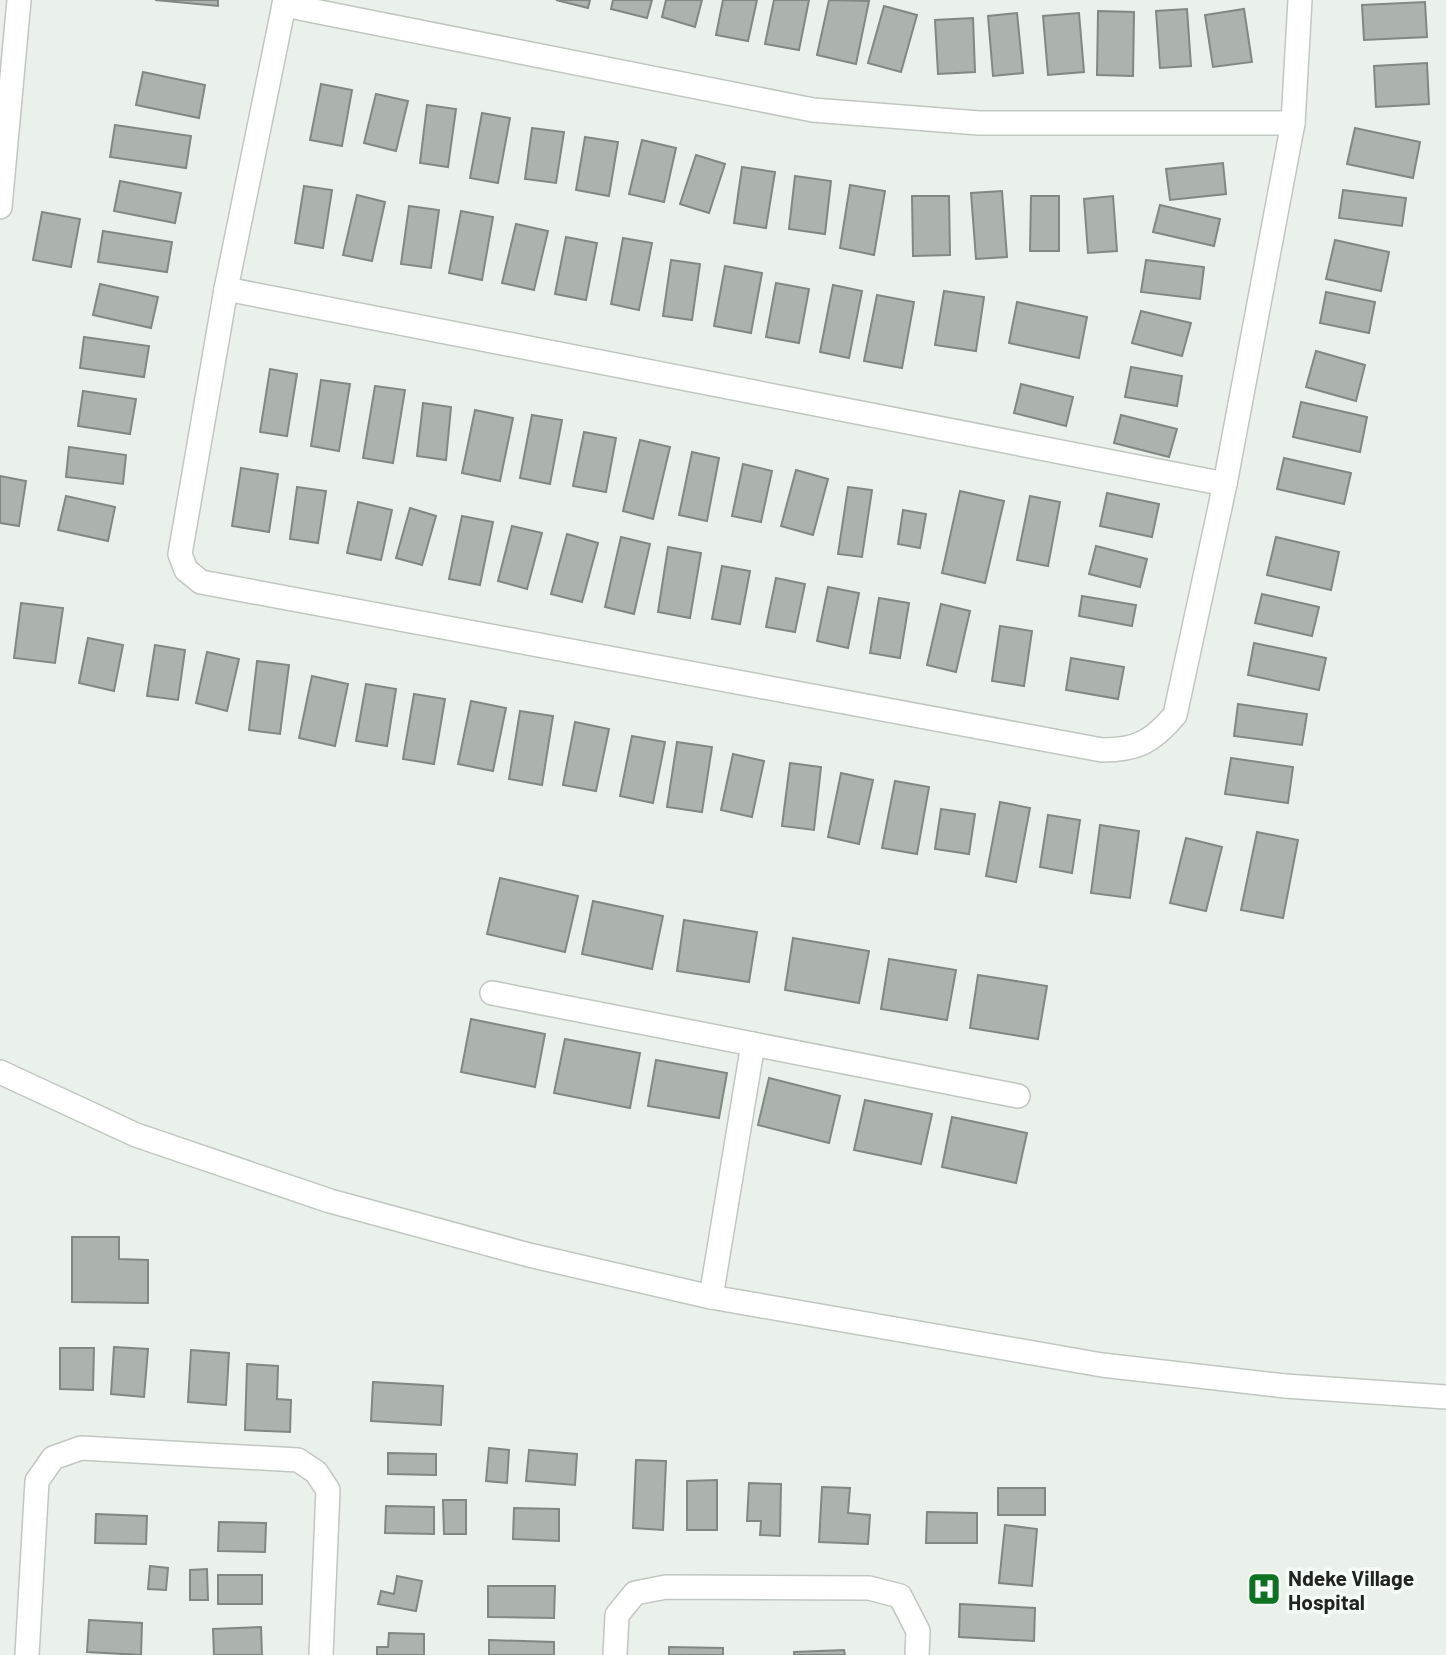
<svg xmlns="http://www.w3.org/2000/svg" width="1446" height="1655" viewBox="0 0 1446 1655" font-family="Barlow,sans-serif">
<rect width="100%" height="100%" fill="#eaf1ea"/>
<!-- building -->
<g fill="#acb3ac" stroke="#818781" stroke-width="2">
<polygon points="155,0 218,0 218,6"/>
<polygon points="556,0 590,0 588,8"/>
<polygon points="613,0 652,0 647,18 611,9"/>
<polygon points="666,0 702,0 695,27 662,17"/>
<polygon points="723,0 757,0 748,41 716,35"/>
<polygon points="774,0 809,0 799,50 765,44"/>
<polygon points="829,0 869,1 856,64 817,55"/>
<polygon points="1425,2 1427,37 1364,40 1362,5"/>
<polygon points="884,6 917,15 901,72 868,63"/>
<polygon points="1187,9 1191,66 1160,68 1156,11"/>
<polygon points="1244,9 1252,62 1213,67 1205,15"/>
<polygon points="1098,11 1134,12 1133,76 1097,75"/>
<polygon points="1017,13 1023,73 993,76 988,16"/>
<polygon points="1079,13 1084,72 1048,75 1043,16"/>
<polygon points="973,18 975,72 938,74 935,20"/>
<polygon points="1427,63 1429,104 1376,107 1374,66"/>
<polygon points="143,72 205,85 199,118 136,105"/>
<polygon points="321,84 352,90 342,146 310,140"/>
<polygon points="376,94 408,101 396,151 364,143"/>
<polygon points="427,105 456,109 448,167 420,163"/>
<polygon points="482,113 510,118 498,183 470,178"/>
<polygon points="115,125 191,136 186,168 110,157"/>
<polygon points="532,128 564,132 556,183 525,179"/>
<polygon points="1355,128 1420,142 1413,178 1347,164"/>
<polygon points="585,137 618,142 609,196 576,190"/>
<polygon points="642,140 676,148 664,202 629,194"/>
<polygon points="696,155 725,164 709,213 680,204"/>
<polygon points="1223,163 1226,194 1170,200 1166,169"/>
<polygon points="742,167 775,172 766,228 734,223"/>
<polygon points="795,176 831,181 825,234 789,229"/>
<polygon points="120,181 181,193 175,223 114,211"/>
<polygon points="850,185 885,191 874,255 840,248"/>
<polygon points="304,186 332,190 323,248 295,243"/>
<polygon points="1343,190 1406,198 1402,226 1339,218"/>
<polygon points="1002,191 1007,257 976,259 971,193"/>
<polygon points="357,195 385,202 372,261 343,255"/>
<polygon points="912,196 949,196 950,255 913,256"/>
<polygon points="1031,196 1059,196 1059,251 1030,251"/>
<polygon points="1113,196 1117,251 1088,253 1084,199"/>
<polygon points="1160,205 1220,219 1214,246 1153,232"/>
<polygon points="409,206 439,210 431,268 401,264"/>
<polygon points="461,211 493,217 482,280 449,273"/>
<polygon points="42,212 80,219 71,267 33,260"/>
<polygon points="516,224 548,231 534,290 502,283"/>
<polygon points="103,231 172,242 167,272 98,262"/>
<polygon points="566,237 597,243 586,300 555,294"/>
<polygon points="623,238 652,243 639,310 611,304"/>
<polygon points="1335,240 1389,252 1381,291 1326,279"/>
<polygon points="671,260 700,264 692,320 663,316"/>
<polygon points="1146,260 1204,267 1200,299 1141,292"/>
<polygon points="725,266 762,273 751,333 714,326"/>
<polygon points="776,283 809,289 799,343 766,337"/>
<polygon points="100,284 158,297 151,328 93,315"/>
<polygon points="833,285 862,291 849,358 820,352"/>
<polygon points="944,291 984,297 976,351 935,345"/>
<polygon points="1326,292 1375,302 1369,333 1320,323"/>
<polygon points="877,295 914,302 902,368 864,361"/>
<polygon points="1017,302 1087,317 1079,358 1009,343"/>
<polygon points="1141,311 1191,323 1182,356 1132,343"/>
<polygon points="84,337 149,346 144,377 80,368"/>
<polygon points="1316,351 1365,365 1356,401 1306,387"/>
<polygon points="1131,367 1182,376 1177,406 1125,397"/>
<polygon points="270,369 297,374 287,436 260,432"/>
<polygon points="321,380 350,384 339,451 311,446"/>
<polygon points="1021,384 1073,397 1066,426 1014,413"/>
<polygon points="375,386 405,390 393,463 363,458"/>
<polygon points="83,391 136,399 130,434 78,426"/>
<polygon points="1301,402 1367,417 1360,452 1293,437"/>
<polygon points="423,403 451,407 446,460 417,456"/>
<polygon points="475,410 513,418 500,481 462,473"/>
<polygon points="532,415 562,420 550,484 520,478"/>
<polygon points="1121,415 1177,429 1169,457 1114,443"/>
<polygon points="584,432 616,438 606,492 573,486"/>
<polygon points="640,440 670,447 653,519 623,511"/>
<polygon points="69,447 126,455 123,484 66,477"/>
<polygon points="692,452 719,458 707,521 679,515"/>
<polygon points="1284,458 1351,473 1344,504 1277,489"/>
<polygon points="743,464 772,471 761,522 732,516"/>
<polygon points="241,468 278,474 269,532 232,526"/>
<polygon points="796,470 828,479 813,535 781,526"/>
<polygon points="0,476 26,481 19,526 0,523"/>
<polygon points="297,487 326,491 318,543 290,539"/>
<polygon points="848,487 872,490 862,557 838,554"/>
<polygon points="960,491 1004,501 985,583 942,573"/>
<polygon points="1107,493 1159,504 1152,537 1100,526"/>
<polygon points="66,496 115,507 108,541 58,530"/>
<polygon points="1030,496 1060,502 1048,566 1017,560"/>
<polygon points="358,502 392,510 381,560 347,553"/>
<polygon points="410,508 436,516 422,565 396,558"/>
<polygon points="903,510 926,514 920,548 898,544"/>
<polygon points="462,516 493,522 480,585 449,579"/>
<polygon points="512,526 542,533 527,589 498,581"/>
<polygon points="567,534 598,543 582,602 551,594"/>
<polygon points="621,537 650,544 634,614 605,607"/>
<polygon points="1276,537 1339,552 1331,590 1267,575"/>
<polygon points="1096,546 1147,559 1140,587 1089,574"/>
<polygon points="668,547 701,553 690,618 658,612"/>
<polygon points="722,566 750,571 740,624 712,619"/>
<polygon points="776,578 805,584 795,632 766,627"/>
<polygon points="828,587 859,593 848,648 817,641"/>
<polygon points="1262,594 1319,607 1312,636 1255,623"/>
<polygon points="1082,596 1136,605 1132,626 1079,616"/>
<polygon points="879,598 909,603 900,658 870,653"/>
<polygon points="21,603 63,608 55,663 14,658"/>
<polygon points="941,604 970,611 956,672 927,665"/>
<polygon points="1000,626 1032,631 1024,686 992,681"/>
<polygon points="88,638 123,645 114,691 79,683"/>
<polygon points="1254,643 1326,658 1319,690 1248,675"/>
<polygon points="155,645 185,650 178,700 147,696"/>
<polygon points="207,652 239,659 227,711 196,703"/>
<polygon points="1071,658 1124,667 1118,699 1066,690"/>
<polygon points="257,661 289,665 280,734 249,730"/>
<polygon points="312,676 348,684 335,746 299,738"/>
<polygon points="366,684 396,689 387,746 356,741"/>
<polygon points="414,694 445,699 434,764 403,759"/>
<polygon points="471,701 506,708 493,771 458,764"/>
<polygon points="1238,704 1307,714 1302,745 1234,736"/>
<polygon points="520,711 553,716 542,785 509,779"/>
<polygon points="575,722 609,729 596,791 563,785"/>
<polygon points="632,736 665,742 653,803 620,796"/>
<polygon points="677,742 712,747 702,812 667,807"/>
<polygon points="733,754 764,761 752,817 721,810"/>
<polygon points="1231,758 1293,767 1288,803 1225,794"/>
<polygon points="790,763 821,767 814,830 782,826"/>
<polygon points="841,773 873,780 859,844 828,837"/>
<polygon points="895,781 929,787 917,854 882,848"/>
<polygon points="1000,802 1030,808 1016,882 986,876"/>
<polygon points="941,809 975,814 969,854 935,849"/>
<polygon points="1048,815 1080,820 1072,873 1040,867"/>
<polygon points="1100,825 1139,831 1130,898 1091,893"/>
<polygon points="1257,832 1298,840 1283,918 1241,910"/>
<polygon points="1186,838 1222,847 1206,911 1170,903"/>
<polygon points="500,878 578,896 565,952 487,934"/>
<polygon points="593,901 663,916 652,969 582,954"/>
<polygon points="684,920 757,932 749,982 677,971"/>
<polygon points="793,938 869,951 859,1003 785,990"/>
<polygon points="889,959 956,970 947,1020 881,1009"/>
<polygon points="978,975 1047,986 1038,1039 970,1028"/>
<polygon points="471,1019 545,1034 535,1087 461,1072"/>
<polygon points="565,1039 640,1053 630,1108 554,1093"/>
<polygon points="656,1060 727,1073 719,1118 648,1106"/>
<polygon points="769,1078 840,1096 829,1143 758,1125"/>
<polygon points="865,1100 932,1114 921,1164 854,1150"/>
<polygon points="952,1117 1027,1133 1016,1183 942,1167"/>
<polygon points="72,1237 119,1237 119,1259 148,1260 148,1303 72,1302"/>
<polygon points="114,1347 148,1349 144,1397 111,1394"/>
<polygon points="60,1348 94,1348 93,1390 60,1389"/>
<polygon points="191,1350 229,1353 226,1405 188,1402"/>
<polygon points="247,1364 278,1366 277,1399 291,1400 290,1432 245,1430"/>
<polygon points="373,1382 443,1386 441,1425 371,1421"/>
<polygon points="489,1448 509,1450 507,1483 486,1481"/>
<polygon points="529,1450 577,1454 575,1485 526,1481"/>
<polygon points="388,1453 436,1454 436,1475 388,1474"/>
<polygon points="636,1460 666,1461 663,1530 633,1528"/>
<polygon points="717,1480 717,1530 687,1530 687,1481"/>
<polygon points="749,1483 781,1484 780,1536 760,1535 761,1521 747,1521"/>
<polygon points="822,1487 850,1488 848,1513 870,1515 868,1544 819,1542"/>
<rect x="998" y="1488" width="47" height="27"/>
<polygon points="443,1500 466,1500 466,1534 444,1534"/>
<polygon points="386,1506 434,1507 434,1534 385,1533"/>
<polygon points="514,1508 559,1509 559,1541 513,1539"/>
<polygon points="927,1512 977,1513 977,1543 926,1543"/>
<polygon points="96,1514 147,1516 146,1544 95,1543"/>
<polygon points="219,1522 266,1523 265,1552 218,1551"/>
<polygon points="1005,1525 1037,1529 1032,1586 999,1583"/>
<polygon points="150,1566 168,1568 166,1590 148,1589"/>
<polygon points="207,1569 208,1600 190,1600 190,1570"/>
<rect x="218" y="1575" width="44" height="29"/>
<polygon points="397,1576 422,1581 416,1611 378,1604 381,1591 394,1594"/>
<polygon points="488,1586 555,1586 554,1618 488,1617"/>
<polygon points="960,1604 1035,1608 1034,1641 959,1637"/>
<polygon points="89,1620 142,1623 141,1655 87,1652"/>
<polygon points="261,1627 262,1655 214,1655 213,1629"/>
<polygon points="389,1633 424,1634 424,1655 377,1655 377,1647 388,1647"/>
<polygon points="489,1640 554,1642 554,1655 489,1655"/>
<polygon points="669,1647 723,1648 723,1655 669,1655"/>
<polygon points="844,1650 845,1655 794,1655 794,1652"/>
</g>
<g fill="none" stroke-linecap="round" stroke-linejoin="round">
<defs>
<g id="street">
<path d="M285 0 226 289 180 554 186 570 201 582 1102 750C1137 750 1152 742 1175 715L1225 484 1293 123 1300 0"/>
<polyline points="284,5 813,110 979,123 1293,123"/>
<polyline points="0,207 19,0"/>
<polyline points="226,289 1225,484"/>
<polyline points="492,993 1018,1096"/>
<polyline points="0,1072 136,1135 330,1201 529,1255 711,1297 1102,1365 1285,1386 1446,1397"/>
<polyline points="711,1297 753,1044"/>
<polyline points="27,1655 37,1481 53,1458 81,1448 298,1460 316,1472 328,1490 321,1655"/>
<polyline points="615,1655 617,1615 635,1593 666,1587 869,1588 900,1596 918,1631 917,1655"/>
</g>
</defs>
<!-- street casing -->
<use href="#street" stroke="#c0c7c0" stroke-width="26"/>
<!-- street -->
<use href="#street" stroke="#fff" stroke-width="23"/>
</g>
<!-- icons -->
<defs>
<symbol id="hospital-square" viewBox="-11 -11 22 22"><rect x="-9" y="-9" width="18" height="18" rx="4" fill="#0d7222" stroke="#f7fef7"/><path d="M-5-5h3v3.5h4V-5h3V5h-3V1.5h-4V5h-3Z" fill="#fff"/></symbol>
</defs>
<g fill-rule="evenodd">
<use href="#hospital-square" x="1245" y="1570" width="38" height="38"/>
</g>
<g text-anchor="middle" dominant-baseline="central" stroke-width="7" stroke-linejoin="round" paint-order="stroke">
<!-- poi labels -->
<g font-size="21" font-weight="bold" fill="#212421" stroke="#f7fef7" text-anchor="start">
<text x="1288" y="1577">Ndeke Village<tspan x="1288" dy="24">Hospital</tspan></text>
</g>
</g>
</svg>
